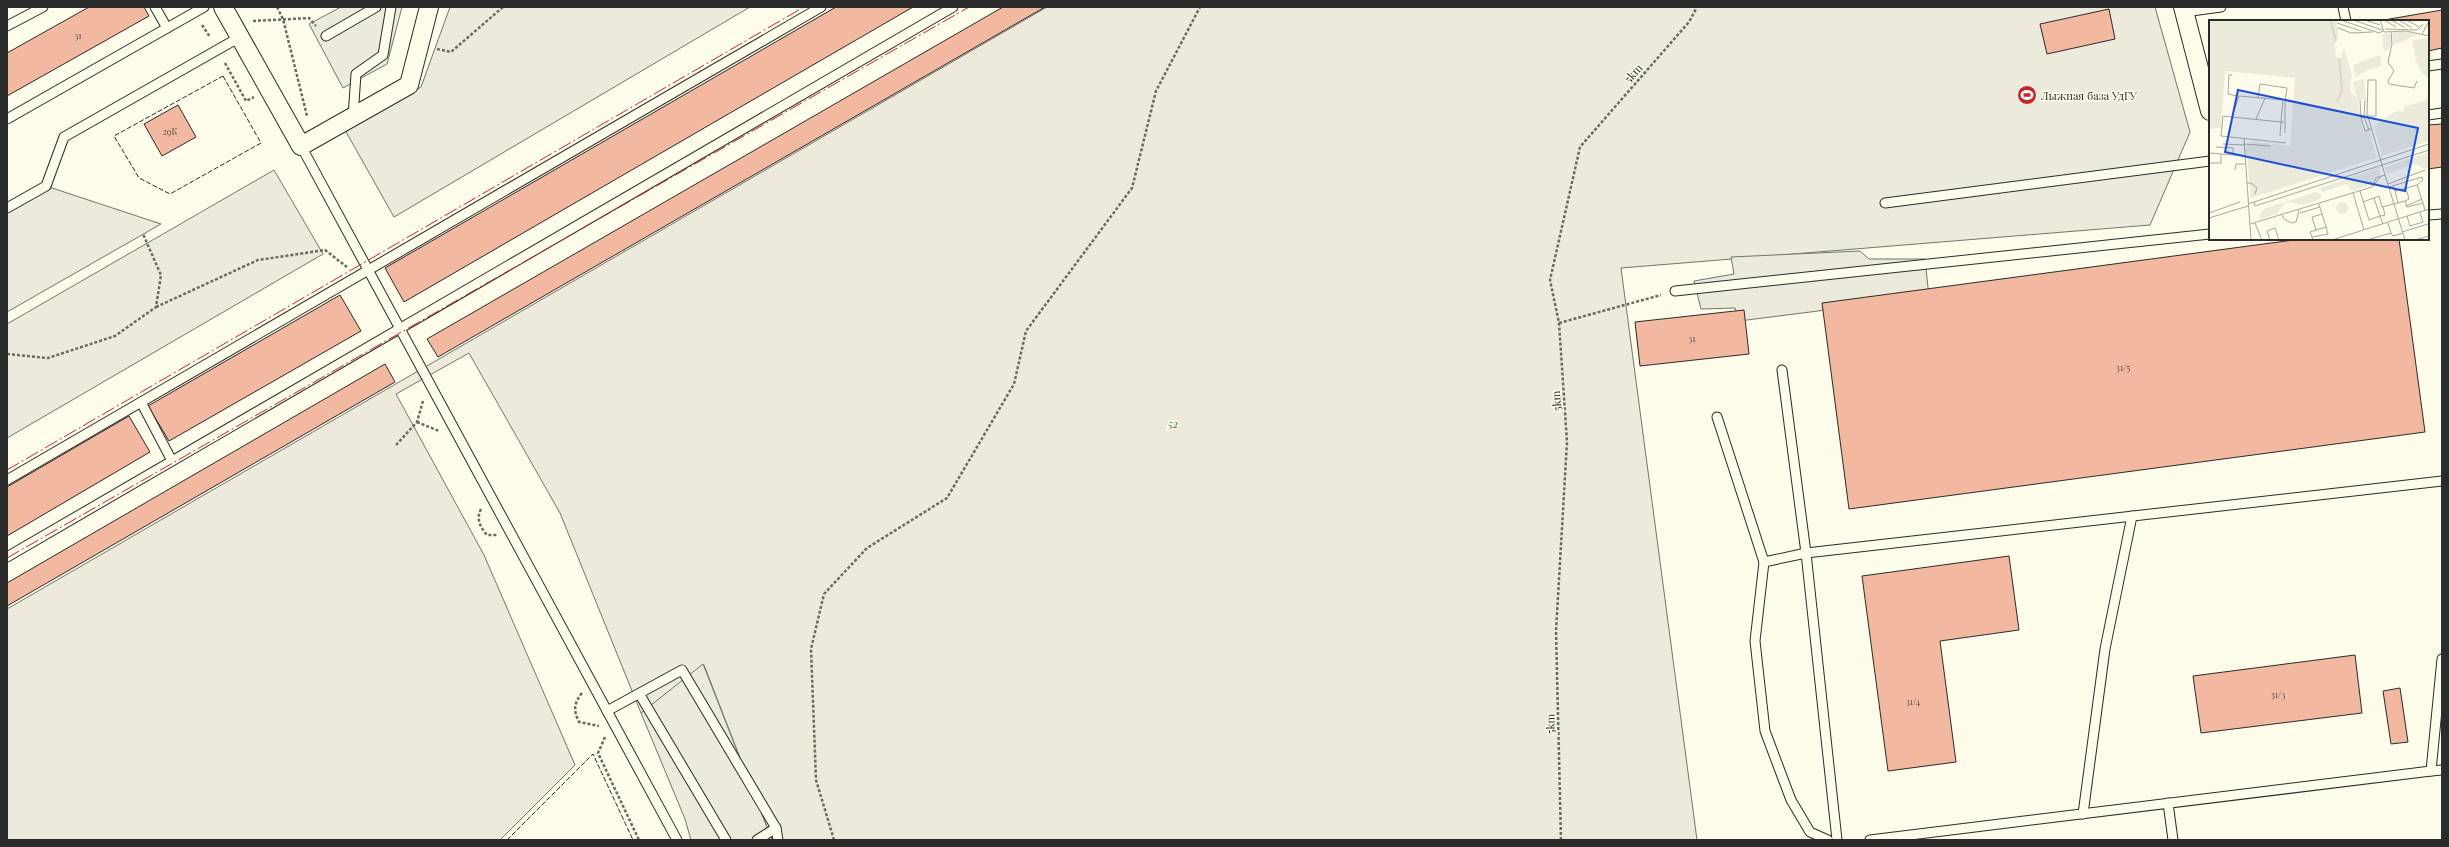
<svg xmlns="http://www.w3.org/2000/svg" width="2449" height="847" viewBox="0 0 2449 847" font-family="'Playfair Display',serif">
<rect width="100%" height="100%" fill="#fdfbea"/>
<!-- green -->
<g fill="#ecebdb" stroke="#74746e">
<polygon points="450,7 750,7 394,217 345,130 421,87"/>
<polygon points="1047,7 2155,7 2190,132 2150,225 1621,268 1697,840 772,840 704,665 641,713 560,513 469,353 396,394 484,555 575,765 500,840 7,840 7,609"/>
<polygon points="274,170 323,254 7,438 7,324"/>
</g>
<!-- parking -->
<g fill="#eceadb" stroke="#74746e">
<polygon points="341,7 402,7 387,64 343,88 309,24"/>
<polygon points="46,186 161,224 7,312 7,208"/>
<polygon points="1860,251 1869,259 1925,259 1929,297 1739,321 1735,308 1701,309 1694,281 1734,274 1731,257"/>
<polygon points="703,664 772,840 691,840 685,819 641,713"/>
</g>
<!-- building -->
<g fill="#f2b8a0" stroke="#2b2b2b">
<polygon points="89,7 144,7 149,16 7,96 7,53"/>
<polygon points="836,7 913,7 404,302 385,268"/>
<polygon points="1003,7 1045,7 438,357 427,339"/>
<polygon points="2109,9 2115,39 2047,54 2040,24"/>
<polygon points="2442,10 2442,48 2428,51 2428,21 2378,21"/>
<polygon points="178,105 196,137 162,156 144,124"/>
<polygon points="2442,124 2442,167 2428,169 2428,125"/>
<polygon points="2301,239 2399,239 2425,432 1849,509 1822,303"/>
<polygon points="340,295 361,331 169,441 148,406"/>
<polygon points="1744,310 1749,354 1640,366 1635,322"/>
<polygon points="385,364 395,382 7,606 7,583"/>
<polygon points="129,416 150,452 7,536 7,487"/>
<polygon points="2009,556 2019,630 1940,641 1956,762 1888,771 1862,576"/>
<polygon points="2355,655 2362,713 2201,733 2193,676"/>
<polygon points="2400,688 2408,742 2391,744 2383,691"/>
</g>
<g fill="none" stroke-linecap="round" stroke-linejoin="round">
<defs>
<g id="lane">
<polyline points="155,7 167,28"/>
<polyline points="2343,7 2346,21"/>
<polyline points="2184,12 2221,7"/>
<polyline points="7,26 43,7"/>
<polyline points="326,36 376,7"/>
<polyline points="2428,66 2442,64"/>
<polyline points="2428,115 2442,113"/>
<polyline points="353,117 356,74 383,55 391,7"/>
<polyline points="7,119 204,7"/>
<polyline points="301,146 677,840"/>
<polyline points="1885,203 2210,161"/>
<polyline points="7,208 46,186 64,137 240,37"/>
<polyline points="2428,215 2442,214"/>
<polyline points="1675,291 2210,234"/>
<polyline points="1782,370 1806,553 2442,481"/>
<polyline points="141,402 172,461"/>
<polyline points="1717,417 1764,562 1755,641 1765,731 1791,800 1810,832 1828,840"/>
<polyline points="7,480 821,7"/>
<polyline points="7,557 953,7"/>
<polyline points="1764,562 1806,553 1837,840"/>
<polyline points="640,695 726,840"/>
<polyline points="607,711 682,670 776,828 757,840"/>
<polyline points="2431,771 2442,770"/>
<polyline points="2168,803 2173,840"/>
<polyline points="2083,814 2105,649 2132,516"/>
<polyline points="776,828 778,840"/>
<polyline points="1870,840 2431,771 2442,659"/>
</g>
<g id="street">
<polyline points="223,7 301,146 409,85 429,7"/>
<polyline points="2183,7 2210,111"/>
</g>
</defs>
<!-- lane casing -->
<use href="#lane" stroke="#2b2b2b" stroke-width="11"/>
<!-- street casing -->
<use href="#street" stroke="#2b2b2b" stroke-width="20"/>
<!-- path -->
<g stroke="#6a6964" stroke-width="2.5" stroke-dasharray="3 2" stroke-linecap="butt">
<polyline points="277,7 283,19 307,116"/>
<polyline points="253,21 309,18 316,26"/>
<polyline points="202,25 210,37"/>
<polyline points="437,49 451,52 503,7"/>
<polyline points="225,63 246,101 254,97"/>
<polyline points="156,307 258,260 325,250 347,267"/>
<polyline points="1559,323 1661,295"/>
<polyline points="7,354 48,358 115,336 156,307 161,275 143,234"/>
<polyline points="417,422 439,431"/>
<polyline points="396,445 417,422 423,401"/>
<path d="M481 509C476 519 480 527 487 535H497"/>
<path d="M582 693C574 703 573 710 579 722L599 726"/>
<polyline points="605,737 598,753 639,840"/>
<polyline points="834,840 816,780 811,649 824,594 867,548 947,498 1014,384 1026,331 1132,188 1156,91 1200,7"/>
<polyline points="1561,840 1556,631 1567,442 1559,323 1550,280 1580,147 1689,22 1697,7"/>
</g>
<!-- lane -->
<use href="#lane" stroke="#fdfbea" stroke-width="9"/>
<!-- street -->
<use href="#street" stroke="#fdfbea" stroke-width="18"/>
<!-- fence -->
<g stroke="#2b2b2b" stroke-width="1" stroke-dasharray="5 2" stroke-linecap="butt">
<polygon points="223,76 261,143 170,194 139,178 114,136"/>
<polyline points="507,840 593,754 633,840"/>
</g>
<!-- power -->
<g stroke="#c62828" stroke-width="1" stroke-dasharray="14 3 2 3" stroke-linecap="butt">
<polyline points="7,470 804,7"/>
<polyline points="7,558 969,7"/>
</g>
</g>
<!-- icons -->
<defs>
<symbol id="stadium-disc" viewBox="-11 -11 22 22"><circle r="9.5" fill="#c62828" stroke="#fdfbea"/><path d="M0-5a6.5 5 0 1 0 0 10a6.5 5 0 1 0 0-10ZM-3.5-1.8h7v3.6h-7Z" fill="#fff"/></symbol>
</defs>
<g fill-rule="evenodd">
<use href="#stadium-disc" x="2016" y="84" width="22" height="22"/>
</g>
<g text-anchor="middle" dominant-baseline="central" stroke-width="3" stroke-linejoin="round" paint-order="stroke">
<!-- number labels -->
<g font-size="9" fill="#5d4e48">
<text x="78" y="35">31</text>
<text x="170" y="131">29К</text>
<text x="1692" y="338">31</text>
<text x="2123" y="367">31/5</text>
<text x="2278" y="694">31/3</text>
<text x="1913" y="701">31/4</text>
</g>
<!-- street labels -->
<g font-size="11" fill="#2b2b2b" stroke="#fdfbea">
<text transform="translate(1633 73) rotate(-49)">5km</text>
<text transform="translate(1556 401) rotate(-94)">5km</text>
<text transform="translate(1550 724) rotate(-91)">5km</text>
</g>
<!-- poi labels -->
<g font-size="11" fill="#2b2b2b" stroke="#fdfbea" text-anchor="start">
<text x="2041" y="95">Лыжная база УдГУ</text>
</g>
<!-- park labels -->
<g font-size="11" font-style="italic" fill="#34623c" stroke="#fdfbea">
<text x="1173" y="423">52</text>
</g>
</g>
<!-- overview -->
<g transform="translate(2209 20)">
<rect width="220" height="220" fill="#fdfbea"/>
<path d="M0 0H127L130 18 125 25 128 38H131L135 29 143 55 141 71 148 79 144 62 155 59 157 79 149 80 154 111 160 108 167 137 173 135 165 106 187 91 194 92 195 87 217 80 220 65V121L42 178 37 127 42 121 81 126 86 58 16 51 12 108 0 109ZM197 11 208 15 185 25 183 13ZM181 13 183 23 181 28 175 32 173 15ZM220 18V59L213 53 207 41 203 20ZM171 35 173 46 158 50 147 57 144 45ZM220 132V147L215 149 207 144 178 154 176 147ZM170 148 172 156 166 158 162 165 143 171 138 164 113 172 111 168ZM107 172 113 175 110 180 92 185 81 182 76 183 67 194 52 199 50 197 55 189ZM127 188a6 6 0 1 1 12 0a6 6 0 1 1-12 0Z" fill="#ecebdb"/>
<path fill="none" stroke="#d8d7c9" stroke-width="2" d="M121 0 127 21M128 82 133 70 130 38"/>
<path fill="none" stroke="#a9a89e" stroke-width="1" d="M132 0 170 13 174 11M144 0 173 10M156 0 171 5M171 0 175 12 197 11 220 16M175 0 187 7M182 0 195 7M190 0 203 8M198 0 210 7M128 3 152 11M129 8 142 13 163 12M176 9 208 10 214 4M182 12 183 24 179 42 185 51 179 61 180 64 205 68 208 61M213 14 220 1M23 55H20L19 74 29 76M49 78 51 64 78 68 76 81M151 80 152 98M156 80 155 97 160 110M76 81V113M23 97 72 102 71 116M47 99 56 78M75 102H72L74 80 30 76 23 97 14 96 12 116 77 123M162 109 156 111 152 98 158 96H167V60H159L158 96 160 100 176 155 196 220M35 119 42 220M14 124 35 125M35 124 61 126M7 127 24 128V135M0 133 36 136M0 143H12V134M26 150 27 144H36M38 163H42L48 168 46 174M179 164 216 150M184 166 186 171 197 168M163 167 172 156M180 167 213 157 214 160 208 165M151 171 160 200 171 196 174 204M186 171 189 183M144 173 155 210M165 178 170 176 173 187 196 181 198 187 214 183 216 190M196 181 200 179 197 168 208 165 214 183M45 182 46 186 220 130M154 182 165 178 171 196 176 195 174 187M39 184 220 124M197 186 213 179M0 193 31 182M91 193 111 187M73 195 75 199 83 203 87 202 90 190M198 196 201 206 214 202 211 193M0 198 39 186M46 203 53 220M41 204 163 167 167 158 176 155M107 210 103 197 113 194M193 212 219 204M182 213 184 216 194 213M103 217 119 214 117 207M61 220 58 211 66 208 70 220M104 220 101 212 117 207 110 184M123 220 220 189M158 220 182 213 179 203M206 220 220 216"/>
<path fill="#1d4ed8" fill-opacity="0.15" stroke="#1d4ed8" stroke-width="2" d="M29 70 209 108 196 171 16 132Z"/>
<rect width="220" height="220" fill="none" stroke="#2b2b2b" stroke-width="2"/>
</g>
<!-- border -->
<rect width="2449" height="847" fill="none" stroke="#2b2b2b" stroke-width="16"/>
</svg>
